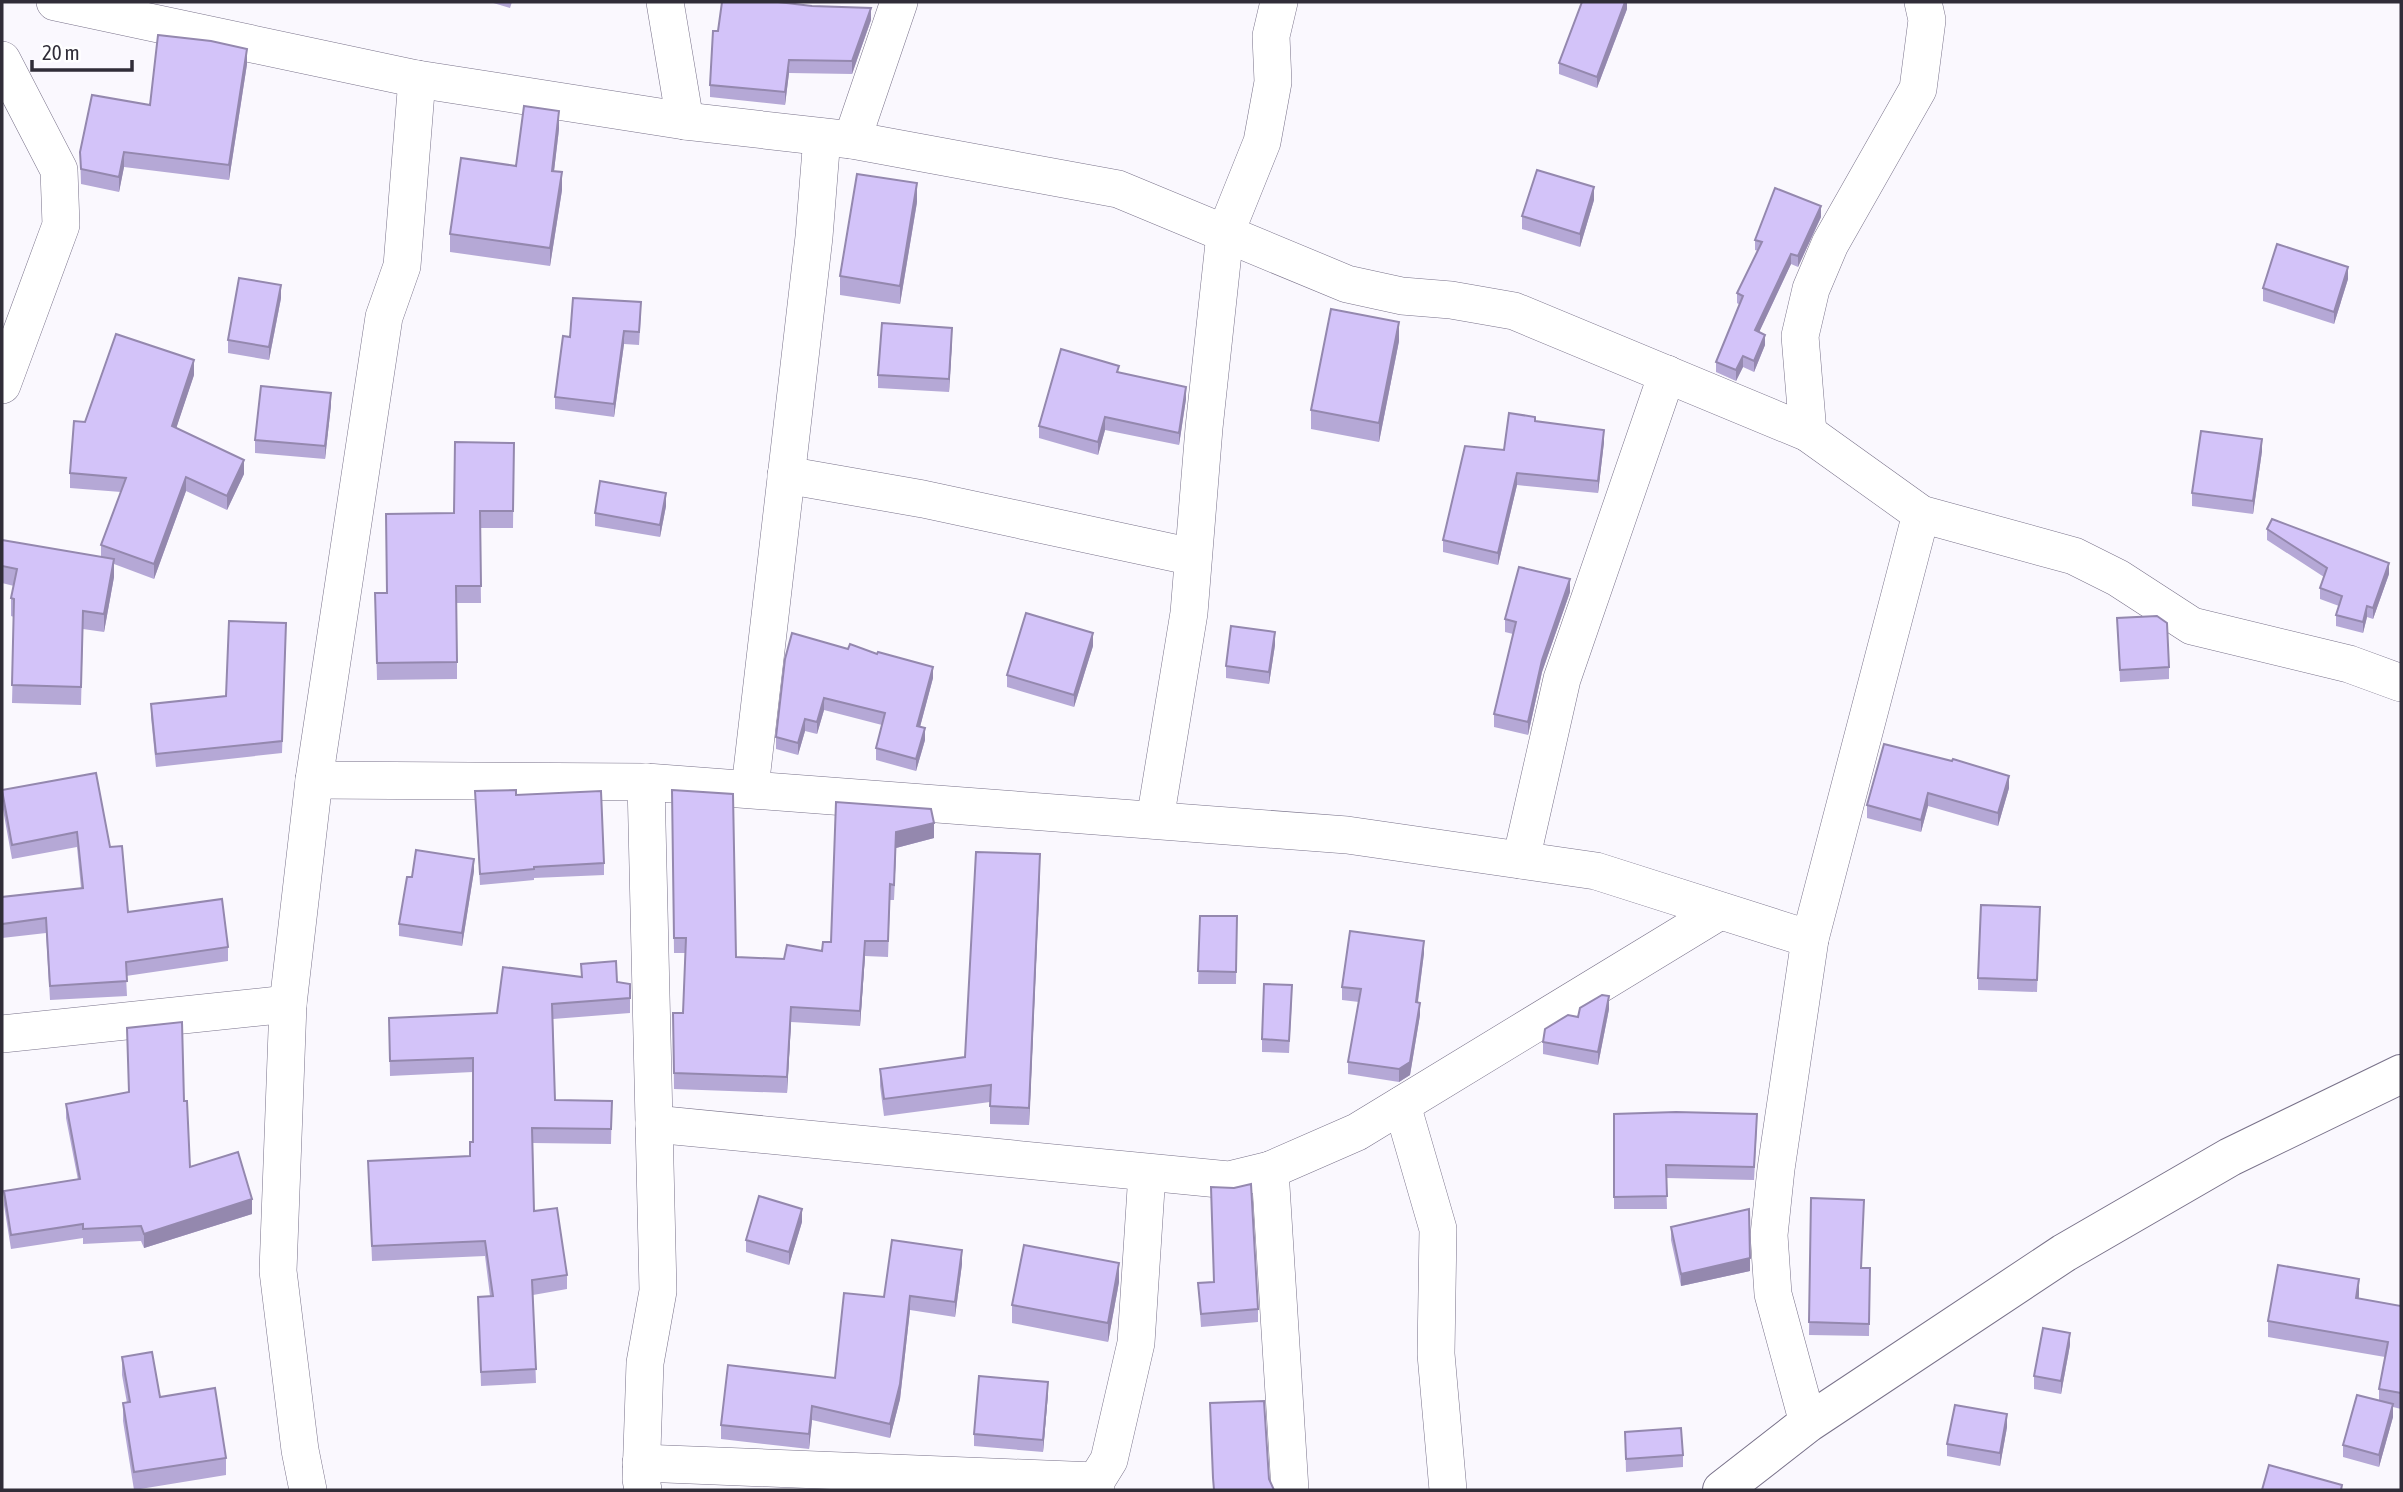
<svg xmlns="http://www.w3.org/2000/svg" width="2403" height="1492" viewBox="0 0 2403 1492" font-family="'Asap Condensed',sans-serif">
<rect width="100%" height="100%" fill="#faf8fe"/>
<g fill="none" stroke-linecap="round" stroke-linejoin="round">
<defs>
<g id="minor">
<polyline points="55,2 417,79 685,121 852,140 1118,189 1347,284 1402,296 1451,300 1514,311 1808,433 1921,514 2074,556 2118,578 2192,626 2349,664 2401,683"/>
<polyline points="665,2 685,121"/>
<polyline points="2,60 59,170 61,225 2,385"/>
<polyline points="852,140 899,2"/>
<polyline points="1808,433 1800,336 1811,289 1830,244 1918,89 1927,20 1923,2"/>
<polyline points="786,475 923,499 1193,557"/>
<polyline points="314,780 646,782 1347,835 1596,871 1810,939"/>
<polyline points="750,788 814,237 822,137"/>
<polyline points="1155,820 1189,613 1204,428 1225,234 1262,142 1273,82 1271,36 1279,2"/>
<polyline points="1521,860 1562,679 1667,374"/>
<polyline points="2,1034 288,1004"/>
<polyline points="1402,1105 1438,1229 1436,1354 1448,1490"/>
<polyline points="654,1124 1229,1180 1270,1170 1357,1132 1720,911"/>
<polyline points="1270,1170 1290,1490"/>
<polyline points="1808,1423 1773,1294 1769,1235 1776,1169 1810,939 1921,514"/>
<polyline points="641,1463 1096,1481"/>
<polyline points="308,1490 300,1450 278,1271 288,1004 314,780 384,317 402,266 417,79"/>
<polyline points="643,1490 641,1479 645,1363 658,1291 646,782"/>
<polyline points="1096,1490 1096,1481 1109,1460 1136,1343 1147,1173"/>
</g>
<polyline id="tertiary" points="1722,1490 1808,1423 2064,1253 2230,1157 2401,1074"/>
</defs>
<!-- minor casing -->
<use href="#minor" stroke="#79728a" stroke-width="38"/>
<!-- tertiary casing -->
<use href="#tertiary" stroke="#79728a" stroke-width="40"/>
<!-- minor -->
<use href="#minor" stroke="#fff" stroke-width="37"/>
<!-- tertiary -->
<use href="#tertiary" stroke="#fff" stroke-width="38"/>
</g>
<!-- wall -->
<g fill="#b5a8d6">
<polygon points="490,2 512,2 510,8"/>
<polygon points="1582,2 1627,2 1627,9 1597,88 1559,74 1559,63"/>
<polygon points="871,20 852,74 789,73 785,105 710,97 710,85"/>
<polygon points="247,64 229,180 124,167 119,192 81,184 80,152 150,105"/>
<polygon points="559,129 554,171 562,190 550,266 450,252 450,234 516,166"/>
<polygon points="1594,200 1580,247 1522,229 1522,216"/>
<polygon points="917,202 900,304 840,295 840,276"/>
<polygon points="1821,217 1798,267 1791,264 1759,332 1765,345 1754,372 1743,367 1736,381 1716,372 1716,362 1740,305 1737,303 1737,293 1758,251 1755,250 1755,240"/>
<polygon points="2348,279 2334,324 2263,301 2263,288"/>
<polygon points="281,298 269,360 228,353 228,340"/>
<polygon points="641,314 639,345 624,344 614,417 555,409 555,397 570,337"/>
<polygon points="952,340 949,392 878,388 878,375"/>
<polygon points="1399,341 1379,442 1311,429 1311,410"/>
<polygon points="1119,373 1186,399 1179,445 1105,430 1098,455 1039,438 1039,426"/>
<polygon points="194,375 176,428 244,474 227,510 186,491 154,579 114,564 114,577 104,632 83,629 81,705 12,703 14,617 11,616 11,598 14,586 2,583 2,540 101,557 101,545 121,492 70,488 70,473 85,422"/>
<polygon points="331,405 325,459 255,453 255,440"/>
<polygon points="1535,421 1604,442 1598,493 1517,485 1498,565 1443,552 1443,540 1504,450"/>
<polygon points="514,443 513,528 480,528 481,603 457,603 457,679 377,680 375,593 387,593"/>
<polygon points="2262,451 2253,514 2192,506 2192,493"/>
<polygon points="666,506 660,537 595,526 595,513"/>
<polygon points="2267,529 2389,574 2373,619 2367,617 2363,633 2336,626 2336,615 2339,606 2320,599 2320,588 2324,577 2267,540"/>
<polygon points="1570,592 1542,672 1528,735 1494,727 1494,714 1513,634 1505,632 1505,619"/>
<polygon points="2117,618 2169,667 2169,679 2120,682"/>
<polygon points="286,635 282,753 156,767 151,717 151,704 226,696"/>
<polygon points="1275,645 1269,684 1226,678 1226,666"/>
<polygon points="1093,646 1074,707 1007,687 1007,675"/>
<polygon points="785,659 933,678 920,727 925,740 916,771 876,760 876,748 882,725 824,710 817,734 805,731 798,755 776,749 776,737"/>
<polygon points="1884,744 2009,788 1998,826 1928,806 1921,832 1867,818 1867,805"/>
<polygon points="2,790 110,847 128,912 228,947 228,961 126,976 127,996 50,1000 46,933 2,938 2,897 81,888 77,847 12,859 2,804"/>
<polygon points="672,790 736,957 784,959 822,951 831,942 836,802 934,838 896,848 894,900 890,900 888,957 865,956 860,1026 791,1022 787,1093 674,1089 673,1013 683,1013 685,953 674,953"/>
<polygon points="475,791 516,795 604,863 604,875 534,878 534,880 480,885"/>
<polygon points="474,871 462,946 399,936 399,924 412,877"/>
<polygon points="1040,872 1029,1125 990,1124 990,1102 884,1116 880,1086 880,1069 965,1057"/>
<polygon points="2040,907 2037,992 1978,990 1978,978"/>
<polygon points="1200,916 1237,916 1236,984 1198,984"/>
<polygon points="1424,953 1418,1002 1420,1015 1410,1075 1399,1082 1348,1074 1348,1062 1359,1002 1342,1000 1342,987"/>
<polygon points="581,964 617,982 630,984 630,1013 553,1019 555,1100 612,1101 611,1144 533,1143 534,1211 567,1275 567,1289 533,1295 536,1383 481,1386 478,1297 490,1296 485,1256 372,1261 368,1161 470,1156 473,1142 473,1072 390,1076 389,1018 497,1013 581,977"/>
<polygon points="1292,998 1289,1053 1262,1052 1262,1039"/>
<polygon points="1609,1009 1598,1065 1543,1054 1543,1042 1578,1017"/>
<polygon points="127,1028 184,1101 190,1167 252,1214 144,1248 141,1241 83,1244 83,1238 11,1249 4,1205 4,1191 78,1180 66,1118 66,1104 129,1093"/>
<polygon points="1614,1114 1757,1126 1754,1180 1666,1178 1667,1209 1614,1209"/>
<polygon points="1811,1198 1862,1268 1870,1268 1869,1336 1809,1335"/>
<polygon points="802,1222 789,1265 746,1252 746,1240"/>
<polygon points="1671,1227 1750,1271 1681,1286 1671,1240"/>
<polygon points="962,1264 955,1317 910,1310 900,1399 890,1438 812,1420 809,1449 721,1439 721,1425 835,1378 884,1297"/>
<polygon points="1119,1282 1108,1342 1012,1323 1012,1305"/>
<polygon points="1198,1283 1258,1309 1258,1322 1201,1327"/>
<polygon points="2359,1295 2359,1299 2401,1306 2401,1409 2393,1407 2393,1417 2379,1467 2343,1457 2343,1445 2379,1400 2379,1389 2385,1357 2268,1337 2268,1321"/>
<polygon points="2070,1345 2061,1394 2034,1389 2034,1376"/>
<polygon points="122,1357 160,1397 226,1458 226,1475 134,1490 123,1421 123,1403 127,1403 122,1375"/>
<polygon points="1048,1394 1043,1452 974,1446 974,1434"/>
<polygon points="2007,1427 2000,1466 1947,1456 1947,1444"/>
<polygon points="1625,1432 1683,1455 1683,1467 1626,1472"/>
</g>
<!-- shaded-wall -->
<g fill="#9488ae">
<polygon points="1625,2 1627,2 1627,9 1597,88 1597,77"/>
<polygon points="871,8 871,20 852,74 852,61"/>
<polygon points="247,49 247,64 229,180 229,165"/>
<polygon points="789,60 789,73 785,105 785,92"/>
<polygon points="559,111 559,129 552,188 552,171"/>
<polygon points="124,152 124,167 119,192 119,177"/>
<polygon points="562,172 562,190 550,266 550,248"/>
<polygon points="917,183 917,202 900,304 900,286"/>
<polygon points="1594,187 1594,200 1580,247 1580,234"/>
<polygon points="1821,206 1821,217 1798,267 1798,256"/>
<polygon points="1791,254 1791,264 1755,341 1755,330"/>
<polygon points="2348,267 2348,279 2334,324 2334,312"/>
<polygon points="281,285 281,298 269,360 269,347"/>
<polygon points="1399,322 1399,341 1379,442 1379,423"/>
<polygon points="952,328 952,340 949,392 949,379"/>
<polygon points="624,331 624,344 614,417 614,404"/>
<polygon points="1765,335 1765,345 1754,372 1754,361"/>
<polygon points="1743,356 1743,367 1736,381 1736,370"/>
<polygon points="194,360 194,375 172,441 172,426"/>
<polygon points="1186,387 1186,399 1179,445 1179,433"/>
<polygon points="331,393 331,405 325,459 325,446"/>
<polygon points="1105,417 1105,430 1098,455 1098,442"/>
<polygon points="1604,430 1604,442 1598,493 1598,481"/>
<polygon points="2262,439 2262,451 2253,514 2253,501"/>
<polygon points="244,460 244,474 227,510 227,496"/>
<polygon points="1517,473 1517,485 1498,565 1498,553"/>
<polygon points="186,477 186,491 154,579 154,564"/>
<polygon points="666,493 666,506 660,537 660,525"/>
<polygon points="114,559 114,577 104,632 104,614"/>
<polygon points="2389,563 2389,574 2373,619 2373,608"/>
<polygon points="1570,579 1570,592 1542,672 1528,735 1528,722 1542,660"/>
<polygon points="2367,606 2367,617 2363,633 2363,622"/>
<polygon points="1275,632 1275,645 1269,684 1269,672"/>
<polygon points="1093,633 1093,646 1074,707 1074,695"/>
<polygon points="933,667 933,678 917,738 917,726"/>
<polygon points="824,698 824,710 817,734 817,722"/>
<polygon points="805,719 805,731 798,755 798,743"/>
<polygon points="925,728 925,740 916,771 916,759"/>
<polygon points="2009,776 2009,788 1998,826 1998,813"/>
<polygon points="1928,793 1928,806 1921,832 1921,820"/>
<polygon points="934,823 934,838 896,848 894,900 896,832"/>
<polygon points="1040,854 1040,872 1029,1125 1029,1108"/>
<polygon points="474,859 474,871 462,946 462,933"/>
<polygon points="865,941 865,956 860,1026 860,1011"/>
<polygon points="1424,941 1424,953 1416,1015 1416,1002"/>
<polygon points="1609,996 1609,1009 1598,1065 1598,1052"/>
<polygon points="1420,1003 1420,1015 1410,1075 1399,1082 1399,1069"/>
<polygon points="791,1007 791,1022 787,1093 787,1077"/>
<polygon points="252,1199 252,1214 144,1248 144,1234"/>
<polygon points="802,1209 802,1222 789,1265 789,1252"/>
<polygon points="962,1250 962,1264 955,1317 955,1302"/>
<polygon points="1750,1258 1750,1271 1681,1286 1681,1274"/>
<polygon points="1119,1263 1119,1282 1108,1342 1108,1323"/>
<polygon points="2359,1279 2359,1295 2356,1314 2356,1298"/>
<polygon points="910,1296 910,1310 900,1399 890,1438 890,1424"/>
<polygon points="2070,1333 2070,1345 2061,1394 2061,1381"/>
<polygon points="1048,1382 1048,1394 1043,1452 1043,1440"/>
<polygon points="2393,1404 2393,1417 2379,1467 2379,1455"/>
<polygon points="812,1406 812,1420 809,1449 809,1434"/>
<polygon points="2007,1414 2007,1427 2000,1466 2000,1453"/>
</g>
<!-- building -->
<g fill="#d3c3f9" stroke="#9488ae" stroke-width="2">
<polygon points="722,2 778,2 812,6 871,8 852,61 789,60 785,92 710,85 713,31 718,31"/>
<polygon points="1582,2 1625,2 1597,77 1559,63"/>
<polygon points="158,35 211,41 247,49 229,165 124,152 119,177 81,169 80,152 92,95 150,105"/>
<polygon points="524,106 559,111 552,171 562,172 550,248 450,234 461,158 516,166"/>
<polygon points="1537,170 1594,187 1580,234 1522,216"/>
<polygon points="857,174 917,183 900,286 840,276"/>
<polygon points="1775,188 1821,206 1798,256 1791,254 1755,330 1765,335 1754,361 1743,356 1736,370 1716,362 1743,296 1737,293 1762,242 1755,240"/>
<polygon points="2277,244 2348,267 2334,312 2263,288"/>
<polygon points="239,278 281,285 269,347 228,340"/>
<polygon points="573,298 641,302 639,332 624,331 614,404 555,397 563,336 570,337"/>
<polygon points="1331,309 1399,322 1379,423 1311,410"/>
<polygon points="882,323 952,328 949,379 878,375"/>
<polygon points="116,334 194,360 172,426 244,460 227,496 186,477 154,564 101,545 126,478 70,473 74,421 85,422"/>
<polygon points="1061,349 1119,366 1117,372 1186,387 1179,433 1105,417 1098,442 1039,426"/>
<polygon points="261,386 331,393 325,446 255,440"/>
<polygon points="1509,413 1535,417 1535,421 1604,430 1598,481 1517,473 1498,553 1443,540 1465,446 1504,450"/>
<polygon points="2201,431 2262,439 2253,501 2192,493"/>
<polygon points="455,442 514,443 513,511 480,511 481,586 456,586 457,662 377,663 375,593 387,593 386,514 454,513"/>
<polygon points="600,481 666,493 660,525 595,513"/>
<polygon points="2272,519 2389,563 2373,608 2367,606 2363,622 2336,615 2342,596 2320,588 2327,568 2267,529"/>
<polygon points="2,540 114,559 104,614 83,611 81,687 12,685 14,599 11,598 17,569 2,566"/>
<polygon points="1519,567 1570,579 1542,660 1528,722 1494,714 1516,622 1505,619"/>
<polygon points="1026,613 1093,633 1074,695 1007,675"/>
<polygon points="2157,616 2167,623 2169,667 2120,670 2117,618"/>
<polygon points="229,621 286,623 282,741 156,754 151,704 226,696"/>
<polygon points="1231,626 1275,632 1269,672 1226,666"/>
<polygon points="792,633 848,649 850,644 877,654 878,652 933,667 917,726 925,728 916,759 876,748 885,713 824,698 817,722 805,719 798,743 776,737 785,659"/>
<polygon points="1884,744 1952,761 1953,759 2009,776 1998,813 1928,793 1921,820 1867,805"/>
<polygon points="96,773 110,847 122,846 128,912 222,899 228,947 126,962 127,981 50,986 46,918 2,924 2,897 83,888 77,832 12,845 2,790"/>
<polygon points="516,790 516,795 601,791 604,863 534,867 534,869 480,874 475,791"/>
<polygon points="672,790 733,794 736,957 784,959 787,945 822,951 823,942 831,942 836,802 931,809 934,823 896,832 894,885 890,884 888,941 865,941 860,1011 791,1007 787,1077 674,1073 673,1013 683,1013 686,938 674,938"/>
<polygon points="416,850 474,859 462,933 399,924 407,877 412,877"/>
<polygon points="976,852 1040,854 1029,1108 990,1106 991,1085 884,1099 880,1069 965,1057"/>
<polygon points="1981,905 2040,907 2037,980 1978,978"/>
<polygon points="1200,916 1237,916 1236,972 1198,971"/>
<polygon points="1350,931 1424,941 1416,1002 1420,1003 1410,1062 1399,1069 1348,1062 1361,989 1342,987"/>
<polygon points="616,961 617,982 630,984 630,998 552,1004 555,1100 612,1101 611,1129 532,1128 534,1211 557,1208 567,1275 532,1280 536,1369 481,1372 478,1297 493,1296 485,1241 372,1246 368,1161 470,1156 470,1142 473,1142 473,1058 390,1061 389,1018 497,1013 503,967 582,977 581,964"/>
<polygon points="1264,984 1292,985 1289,1041 1262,1039"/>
<polygon points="1602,995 1609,996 1598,1052 1543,1042 1545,1029 1568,1015 1578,1017 1580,1008"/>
<polygon points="182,1022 184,1101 187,1101 190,1167 238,1152 252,1199 144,1234 141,1226 83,1229 83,1224 11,1235 4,1191 80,1179 66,1104 129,1092 127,1028"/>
<polygon points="1676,1112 1757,1114 1754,1167 1666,1165 1667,1196 1614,1197 1614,1114"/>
<polygon points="1251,1184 1258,1309 1201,1314 1198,1283 1214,1282 1211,1187 1234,1188"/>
<polygon points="759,1196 802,1209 789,1252 746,1240"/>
<polygon points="1811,1198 1864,1200 1861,1268 1870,1268 1869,1324 1809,1322"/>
<polygon points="1749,1209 1750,1258 1681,1274 1671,1227"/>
<polygon points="892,1240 962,1250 955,1302 910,1296 900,1384 890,1424 812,1406 809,1434 721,1425 728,1365 835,1378 844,1293 884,1297"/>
<polygon points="1024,1245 1119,1263 1108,1323 1012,1305"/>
<polygon points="2278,1265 2359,1279 2356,1298 2401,1306 2401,1393 2379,1389 2388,1342 2268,1321"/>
<polygon points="2043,1328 2070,1333 2061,1381 2034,1376"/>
<polygon points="152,1352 160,1397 215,1388 226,1458 134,1472 123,1403 130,1402 122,1357"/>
<polygon points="979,1376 1048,1382 1043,1440 974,1434"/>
<polygon points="2357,1395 2393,1404 2379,1455 2343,1445"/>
<polygon points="1264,1401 1269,1479 1274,1490 1214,1490 1213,1478 1210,1403"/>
<polygon points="1955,1405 2007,1414 2000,1453 1947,1444"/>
<polygon points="1681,1428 1683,1455 1626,1459 1625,1432"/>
<polygon points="2269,1465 2342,1485 2341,1490 2262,1490"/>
</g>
<!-- border -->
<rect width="2403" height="1492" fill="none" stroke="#302d38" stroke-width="7"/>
<!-- scale -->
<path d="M32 60v10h100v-10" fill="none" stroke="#302d38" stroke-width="3.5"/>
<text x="42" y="60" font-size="21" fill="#302d38" stroke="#ffffff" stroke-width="5" paint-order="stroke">20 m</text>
</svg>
